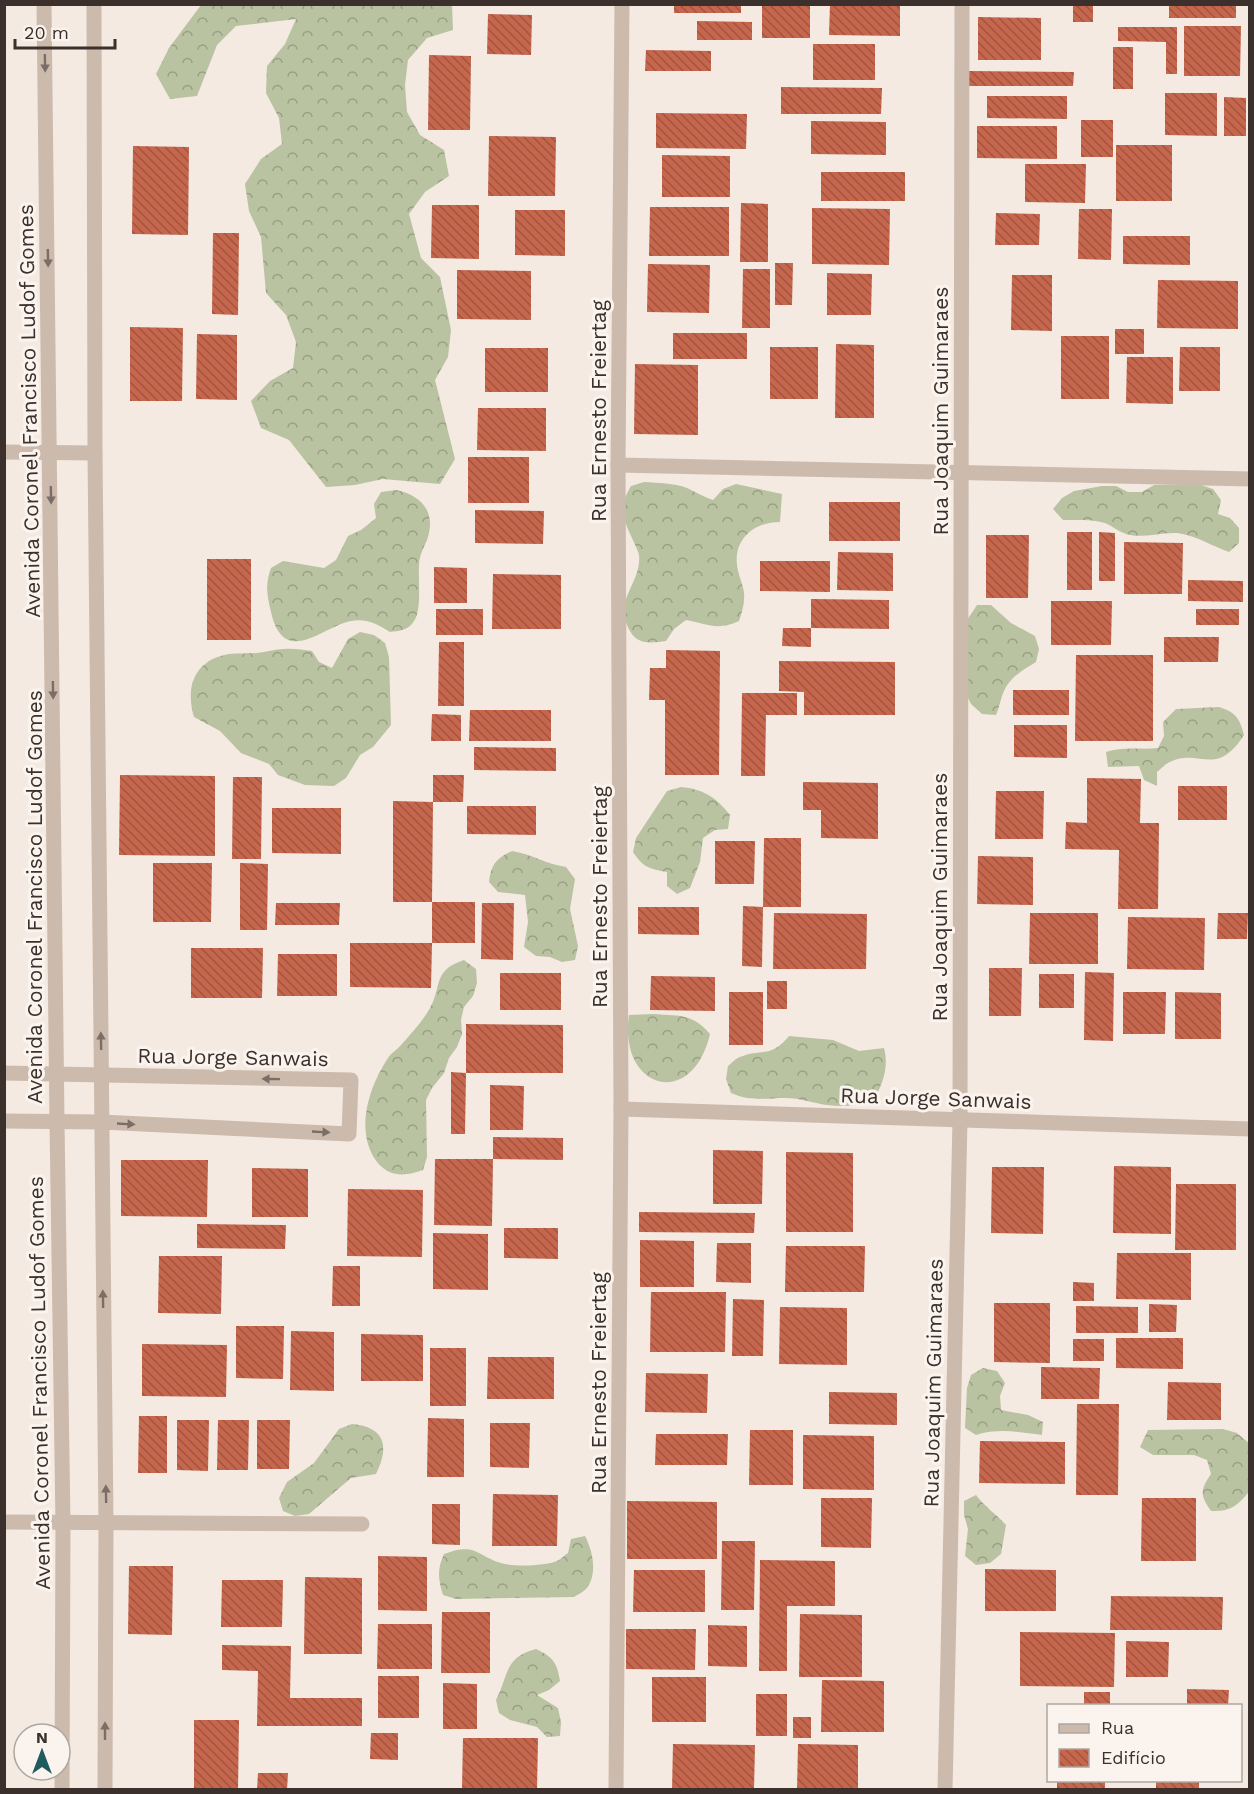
<svg xmlns="http://www.w3.org/2000/svg" width="1254" height="1794" viewBox="0 0 1254 1794" font-family="'Work Sans',sans-serif">
<defs>
<pattern id="forest-crowns" width="20" height="18" patternUnits="userSpaceOnUse" patternTransform="scale(1.5)"><rect width="20" height="18" fill="#b9c3a1"/><path d="M2 6a3 3 0 1 1 6 0M12 15a3 3 0 1 1 6 0" fill="none" stroke="#989f83"/></pattern>
<pattern id="building-back-hatch" width="6" height="6" patternUnits="userSpaceOnUse" patternTransform="scale(1.5)"><rect width="6" height="6" fill="#c5664d"/><path d="M-1 5l2 2M0 0l6 6M5-1l2 2" fill="none" stroke="#a15440"/></pattern>
</defs>
<rect width="100%" height="100%" fill="#f4eae1"/>
<!-- forest -->
<g fill="url(#forest-crowns)">
<polygon points="201,5 452,5 453,30 427,38 408,60 405,85 407,112 420,135 444,150 449,176 425,192 409,214 421,258 440,277 451,330 448,357 435,380 455,459 440,484 383,479 355,485 326,487 289,440 261,428 251,401 270,381 293,368 296,342 286,315 266,293 261,237 249,211 245,184 261,159 282,144 279,118 266,93 267,66 285,44 296,19 236,26 217,45 197,96 170,99 156,74 169,48"/>
<path d="M644 482C658 483 674 483 687 488 696 492 704 497 713 500L723 489 736 484 782 494 780 522C755 522 734 538 737 565 738 575 743 584 744 593 745 603 742 612 739 621 717 631 708 624 686 620L674 629 666 641C652 643 637 645 630 631 612 600 642 583 639 555 638 550 634 543 632 538 622 517 619 506 631 486Z"/>
<path d="M1198 484 1213 489 1221 500 1218 514 1230 518 1239 528V543L1229 552C1212 546 1195 535 1177 533 1161 532 1146 538 1130 535 1120 533 1114 527 1105 523 1092 519 1077 520 1063 520L1053 509 1062 498 1074 491 1102 486H1116L1128 492H1142L1154 485Z"/>
<path d="M396 490C421 495 437 512 427 540 423 549 419 556 419 566 418 580 422 610 414 621 409 630 399 631 390 632 378 624 366 618 351 621 323 626 284 669 271 612 267 596 265 584 271 568L283 561 324 568 336 560 348 536 361 530 376 518 374 504 381 492Z"/>
<path d="M977 605H991L1011 623 1035 636 1039 649 1036 662C1025 669 1013 675 1006 687 1001 695 1000 706 996 715L982 714 971 704 965 692 967 620Z"/>
<path d="M360 632 374 635 385 643 389 657 391 725 373 747 360 755 346 778 334 786 305 785 278 775 269 764 241 753 220 731 194 717C185 687 194 660 229 654 238 653 247 654 257 653 266 652 275 649 284 649 293 648 303 650 312 651L319 662 332 668 348 639Z"/>
<path d="M1219 707C1235 712 1240 718 1244 735 1215 780 1199 746 1168 763 1164 765 1161 769 1157 772V786L1144 780 1139 766 1108 767 1106 752C1123 746 1140 750 1158 748L1164 736 1163 722 1176 709Z"/>
<path d="M681 787C703 789 716 797 730 815L728 829 715 830 703 838 700 862 690 888 677 894 667 886V872C649 869 643 867 633 852L636 838 667 791Z"/>
<path d="M512 851C531 854 546 864 566 867L575 879 570 909 578 946 575 960 562 962 550 957 536 956 524 947 528 922 525 895 498 892 489 882C491 865 496 858 512 851Z"/>
<path d="M464 960 476 969 477 983 473 996 464 1007 461 1020 462 1034 457 1047 449 1058 444 1073 432 1088 426 1100 427 1157 423 1170C406 1176 390 1178 377 1162 354 1131 369 1087 388 1058 391 1053 397 1050 401 1045 410 1035 420 1024 427 1013 444 988 430 971 464 960Z"/>
<path d="M653 1014C679 1016 692 1013 710 1034 692 1111 618 1089 629 1015Z"/>
<path d="M789 1036 833 1040 859 1051 884 1048C889 1067 883 1084 873 1101 858 1106 842 1107 827 1105 813 1103 799 1098 786 1098 764 1098 752 1102 731 1093L726 1079 728 1066C732 1063 736 1058 740 1057 762 1048 770 1059 789 1036Z"/>
<path d="M983 1368 997 1371 1005 1383 1000 1396 1001 1410 1028 1415 1043 1422 1042 1435C1019 1432 999 1428 976 1435L965 1428 967 1388 971 1375Z"/>
<path d="M352 1424C385 1427 390 1446 376 1474L351 1478 309 1514 295 1516 283 1511 279 1498 287 1482 314 1463 339 1429Z"/>
<path d="M1223 1429 1237 1433 1250 1444 1249 1492C1237 1506 1230 1512 1211 1511 1200 1495 1200 1490 1211 1474L1207 1460 1194 1455H1153L1140 1447 1148 1430Z"/>
<path d="M976 1495C985 1507 996 1514 1006 1525L1001 1554 990 1563 976 1565 965 1556 968 1529 964 1515V1501Z"/>
<path d="M585 1536C593 1551 598 1575 586 1589 583 1592 577 1595 574 1597L456 1599 443 1595C438 1579 437 1569 444 1554 475 1542 476 1555 501 1563 513 1567 545 1566 557 1561 561 1559 565 1555 568 1553L571 1539Z"/>
<path d="M536 1649C553 1657 557 1662 560 1681L549 1690 537 1695 558 1708 561 1722 560 1736 547 1737 537 1727 510 1720 499 1713 496 1700C509 1675 504 1657 536 1649Z"/>
</g>
<!-- building -->
<g fill="url(#building-back-hatch)">
<rect x="674" y="4" width="67" height="9"/>
<rect x="762" y="4" width="48" height="34"/>
<polygon points="830,4 900,4 900,36 829,35"/>
<rect x="1073" y="4" width="20" height="18"/>
<rect x="1169" y="4" width="67" height="14"/>
<polygon points="488,14 532,15 531,55 487,54"/>
<polygon points="978,17 1041,18 1041,60 978,60"/>
<polygon points="697,21 752,22 752,40 697,40"/>
<polygon points="1184,26 1241,26 1240,76 1184,76"/>
<polygon points="1118,27 1177,27 1177,74 1166,74 1166,42 1118,41"/>
<rect x="813" y="44" width="62" height="36"/>
<rect x="1113" y="47" width="20" height="42"/>
<polygon points="646,50 711,51 711,71 645,71"/>
<polygon points="429,55 471,56 470,130 428,130"/>
<polygon points="968,71 1074,72 1073,86 968,86"/>
<polygon points="781,87 882,88 881,114 781,114"/>
<polygon points="1165,93 1217,93 1217,136 1165,135"/>
<polygon points="987,96 1067,96 1067,119 987,118"/>
<polygon points="1224,97 1246,98 1246,136 1224,136"/>
<polygon points="656,113 747,114 746,149 656,148"/>
<rect x="1081" y="120" width="32" height="37"/>
<polygon points="811,121 886,122 886,155 811,154"/>
<polygon points="977,126 1057,126 1057,159 977,158"/>
<polygon points="489,136 556,137 555,196 488,196"/>
<rect x="1116" y="145" width="56" height="56"/>
<polygon points="133,146 189,147 188,235 132,234"/>
<polygon points="662,155 730,156 730,197 662,197"/>
<polygon points="1025,164 1086,164 1085,203 1025,202"/>
<rect x="821" y="172" width="84" height="29"/>
<polygon points="741,203 768,204 768,262 740,262"/>
<polygon points="432,205 479,205 479,259 431,258"/>
<polygon points="650,207 729,207 729,256 649,256"/>
<polygon points="812,208 890,209 889,265 812,264"/>
<polygon points="1079,209 1112,209 1111,260 1078,259"/>
<polygon points="515,210 565,210 565,256 515,255"/>
<polygon points="996,213 1040,214 1039,245 995,245"/>
<polygon points="213,233 239,233 238,315 212,314"/>
<polygon points="1123,236 1190,236 1190,265 1123,264"/>
<polygon points="775,263 793,263 792,305 775,305"/>
<polygon points="648,264 710,265 709,313 647,312"/>
<polygon points="743,269 770,269 770,328 742,328"/>
<polygon points="457,270 531,271 531,320 457,319"/>
<polygon points="827,273 872,274 871,315 827,315"/>
<polygon points="1012,275 1052,275 1052,331 1011,330"/>
<polygon points="1158,280 1238,281 1238,329 1157,328"/>
<polygon points="130,327 183,328 182,401 130,401"/>
<rect x="1115" y="329" width="29" height="25"/>
<rect x="673" y="333" width="74" height="26"/>
<polygon points="197,334 237,335 237,400 196,399"/>
<rect x="1061" y="336" width="48" height="63"/>
<polygon points="836,344 874,345 874,418 835,418"/>
<rect x="770" y="347" width="48" height="52"/>
<polygon points="1180,347 1220,347 1220,391 1179,391"/>
<rect x="485" y="348" width="63" height="44"/>
<polygon points="1127,357 1173,357 1173,404 1126,403"/>
<polygon points="635,364 698,365 698,435 634,434"/>
<polygon points="478,408 546,408 546,451 477,450"/>
<rect x="468" y="457" width="61" height="46"/>
<rect x="829" y="502" width="71" height="39"/>
<polygon points="475,510 544,511 543,544 475,543"/>
<rect x="1067" y="532" width="25" height="58"/>
<polygon points="1099,532 1115,533 1115,581 1099,581"/>
<polygon points="986,535 1029,535 1028,598 986,598"/>
<polygon points="1124,542 1183,543 1182,594 1124,594"/>
<polygon points="838,552 893,553 893,591 837,590"/>
<rect x="207" y="559" width="44" height="81"/>
<polygon points="760,561 830,561 830,592 760,591"/>
<polygon points="434,567 467,568 467,603 434,603"/>
<polygon points="493,574 561,575 561,629 492,629"/>
<polygon points="1188,580 1243,581 1243,602 1188,601"/>
<polygon points="811,599 889,600 889,629 811,628 811,647 782,646 783,628 811,628"/>
<polygon points="1051,601 1112,601 1111,645 1051,645"/>
<rect x="436" y="609" width="47" height="26"/>
<rect x="1196" y="609" width="43" height="16"/>
<polygon points="1164,637 1219,637 1218,662 1164,662"/>
<polygon points="439,642 464,642 464,706 438,706"/>
<polygon points="666,650 720,651 719,775 665,775 665,700 649,700 650,668 666,668"/>
<polygon points="1076,655 1153,655 1153,741 1075,741"/>
<polygon points="779,661 895,662 895,715 804,715 804,692 779,691"/>
<rect x="1013" y="690" width="56" height="25"/>
<polygon points="742,693 797,693 797,715 766,715 765,776 741,776"/>
<polygon points="470,710 551,710 551,741 469,741"/>
<polygon points="432,714 461,715 461,741 431,741"/>
<polygon points="1014,725 1067,725 1067,758 1014,757"/>
<polygon points="474,747 556,748 556,771 474,770"/>
<polygon points="120,775 215,776 215,856 119,855"/>
<polygon points="433,775 464,775 463,802 433,802"/>
<polygon points="233,777 262,777 261,859 232,859"/>
<polygon points="1087,778 1141,779 1140,823 1159,823 1158,909 1118,909 1119,850 1065,849 1066,822 1087,823"/>
<polygon points="803,782 878,783 878,839 821,838 821,810 803,810"/>
<rect x="1178" y="786" width="49" height="34"/>
<polygon points="996,791 1044,791 1043,839 995,839"/>
<polygon points="393,801 433,802 432,902 393,902"/>
<polygon points="467,806 536,806 536,835 467,834"/>
<polygon points="272,808 341,808 341,854 272,853"/>
<polygon points="764,838 801,838 801,907 763,907"/>
<polygon points="715,841 755,841 754,884 715,884"/>
<polygon points="978,856 1033,857 1033,905 977,904"/>
<polygon points="153,863 212,863 211,922 153,922"/>
<polygon points="240,863 268,864 267,930 240,930"/>
<rect x="432" y="902" width="43" height="41"/>
<polygon points="276,903 340,903 339,925 275,925"/>
<polygon points="482,903 514,903 513,960 481,959"/>
<polygon points="743,906 763,907 762,967 742,966"/>
<polygon points="638,907 699,907 699,935 638,934"/>
<polygon points="774,913 867,914 866,969 773,969"/>
<polygon points="1030,913 1098,913 1098,964 1029,964"/>
<polygon points="1218,913 1248,913 1247,939 1217,939"/>
<polygon points="1128,917 1205,918 1204,970 1127,969"/>
<polygon points="350,943 432,943 431,988 350,987"/>
<polygon points="191,948 263,948 262,998 191,998"/>
<polygon points="278,954 337,954 337,996 277,996"/>
<polygon points="989,968 1022,968 1021,1016 989,1016"/>
<polygon points="1085,972 1114,973 1113,1041 1084,1040"/>
<rect x="500" y="973" width="61" height="37"/>
<rect x="1039" y="974" width="35" height="34"/>
<polygon points="651,976 715,977 715,1011 650,1010"/>
<rect x="767" y="981" width="20" height="28"/>
<rect x="729" y="992" width="34" height="53"/>
<polygon points="1123,992 1166,992 1165,1034 1123,1034"/>
<polygon points="1175,992 1221,993 1221,1039 1175,1039"/>
<polygon points="466,1024 563,1025 563,1073 466,1073"/>
<polygon points="451,1072 466,1073 465,1134 451,1134"/>
<polygon points="490,1085 524,1086 523,1130 490,1130"/>
<polygon points="493,1137 563,1138 563,1160 493,1159 492,1226 434,1225 435,1159 493,1159"/>
<polygon points="713,1150 763,1151 762,1204 713,1204"/>
<polygon points="786,1152 853,1153 853,1232 786,1232"/>
<polygon points="121,1160 208,1160 207,1217 121,1216"/>
<polygon points="1114,1166 1171,1167 1171,1234 1113,1233"/>
<polygon points="992,1167 1044,1167 1043,1234 991,1233"/>
<polygon points="252,1168 308,1169 308,1217 252,1217"/>
<polygon points="1176,1184 1236,1184 1236,1250 1175,1250"/>
<polygon points="348,1189 423,1190 422,1257 347,1256"/>
<polygon points="639,1212 755,1213 754,1233 639,1232"/>
<polygon points="197,1224 286,1225 285,1249 197,1248"/>
<polygon points="504,1228 558,1228 558,1259 504,1258"/>
<polygon points="433,1233 488,1234 488,1290 433,1289"/>
<polygon points="640,1240 694,1241 694,1287 640,1287"/>
<polygon points="717,1243 751,1243 751,1283 716,1282"/>
<polygon points="786,1246 865,1246 864,1292 785,1292"/>
<polygon points="1117,1253 1191,1253 1191,1300 1116,1299"/>
<polygon points="159,1256 222,1256 221,1314 158,1313"/>
<polygon points="333,1266 360,1266 360,1306 332,1306"/>
<polygon points="1073,1282 1094,1283 1094,1301 1073,1301"/>
<polygon points="651,1292 726,1292 725,1352 650,1352"/>
<polygon points="733,1299 764,1300 763,1356 732,1356"/>
<polygon points="994,1303 1050,1303 1050,1363 994,1362"/>
<polygon points="1149,1304 1177,1305 1176,1332 1149,1332"/>
<polygon points="1076,1306 1138,1307 1138,1333 1076,1333"/>
<polygon points="780,1307 847,1308 847,1365 779,1364"/>
<polygon points="236,1326 284,1326 283,1379 236,1378"/>
<polygon points="291,1331 334,1332 334,1391 290,1390"/>
<polygon points="361,1334 423,1335 423,1381 361,1381"/>
<polygon points="1116,1338 1183,1338 1183,1369 1116,1368"/>
<rect x="1073" y="1339" width="31" height="22"/>
<polygon points="142,1344 227,1345 226,1397 142,1396"/>
<rect x="430" y="1348" width="36" height="58"/>
<polygon points="488,1357 554,1357 554,1399 487,1399"/>
<polygon points="1041,1367 1100,1368 1099,1399 1041,1399"/>
<polygon points="646,1373 708,1374 707,1413 645,1412"/>
<polygon points="1168,1382 1221,1383 1221,1420 1167,1420"/>
<polygon points="829,1392 897,1393 897,1425 829,1424"/>
<polygon points="1077,1404 1119,1404 1118,1495 1076,1495"/>
<polygon points="139,1416 167,1416 167,1473 138,1473"/>
<polygon points="428,1418 464,1419 464,1477 427,1477"/>
<polygon points="177,1420 209,1420 208,1471 177,1470"/>
<polygon points="218,1420 249,1420 248,1470 217,1470"/>
<polygon points="257,1420 290,1420 289,1469 257,1469"/>
<polygon points="490,1423 530,1423 529,1468 490,1467"/>
<polygon points="750,1430 793,1430 793,1485 749,1485"/>
<polygon points="656,1434 728,1434 727,1465 655,1465"/>
<polygon points="803,1435 874,1436 874,1490 803,1489"/>
<polygon points="980,1441 1065,1442 1065,1484 979,1483"/>
<polygon points="493,1494 558,1495 557,1546 492,1546"/>
<polygon points="821,1498 872,1498 871,1548 821,1547"/>
<polygon points="1142,1498 1196,1498 1196,1561 1141,1561"/>
<polygon points="627,1501 717,1502 717,1559 627,1559"/>
<polygon points="432,1504 460,1504 460,1545 432,1544"/>
<polygon points="722,1541 755,1541 754,1610 721,1610"/>
<polygon points="378,1556 427,1557 427,1611 378,1610"/>
<polygon points="760,1560 835,1561 835,1606 787,1606 787,1671 759,1671"/>
<polygon points="129,1566 173,1566 172,1635 128,1634"/>
<polygon points="985,1569 1056,1570 1056,1611 985,1611"/>
<polygon points="634,1570 705,1570 705,1612 633,1612"/>
<polygon points="305,1577 362,1578 362,1654 304,1654"/>
<polygon points="222,1580 283,1580 282,1627 221,1627"/>
<polygon points="1111,1596 1223,1597 1222,1630 1110,1630"/>
<polygon points="442,1612 490,1612 490,1673 441,1673"/>
<polygon points="800,1614 862,1615 862,1677 799,1677"/>
<polygon points="378,1624 432,1624 432,1669 377,1669"/>
<polygon points="708,1625 747,1626 747,1667 708,1666"/>
<polygon points="626,1629 696,1629 695,1670 626,1669"/>
<polygon points="1020,1632 1115,1633 1114,1687 1020,1686"/>
<polygon points="1126,1641 1169,1642 1168,1677 1126,1677"/>
<polygon points="222,1645 291,1646 290,1698 362,1698 362,1726 257,1726 258,1671 222,1670"/>
<rect x="378" y="1676" width="41" height="42"/>
<rect x="652" y="1677" width="54" height="45"/>
<polygon points="822,1680 884,1681 884,1732 821,1732"/>
<polygon points="443,1683 477,1684 477,1729 443,1729"/>
<polygon points="1187,1689 1229,1690 1228,1706 1187,1706"/>
<rect x="1084" y="1692" width="26" height="14"/>
<rect x="756" y="1694" width="31" height="42"/>
<rect x="793" y="1717" width="18" height="21"/>
<polygon points="194,1720 239,1720 238,1790 194,1790"/>
<polygon points="371,1733 398,1733 398,1760 370,1759"/>
<polygon points="463,1738 538,1738 537,1790 462,1789"/>
<polygon points="673,1744 755,1745 754,1790 672,1790"/>
<polygon points="798,1744 858,1745 858,1790 797,1790"/>
<polygon points="258,1773 288,1773 287,1790 257,1790"/>
<rect x="1057" y="1780" width="48" height="10"/>
<rect x="1156" y="1780" width="43" height="10"/>
</g>
<g fill="none" stroke-linecap="round" stroke-linejoin="round">
<!-- minor -->
<g stroke="#ccbaad" stroke-width="15">
<polyline points="44,4 57,1122 63,1524 62,1790"/>
<polyline points="94,4 95,453 106,1523 105,1790"/>
<polyline points="4,452 95,453"/>
<polyline points="618,465 1250,479"/>
<polyline points="4,1073 351,1080 349,1134 101,1122 4,1121"/>
<polyline points="621,1109 1250,1129"/>
<polyline points="4,1522 362,1524"/>
<polyline points="616,1790 621,1109 618,465 622,4"/>
<polyline points="945,1790 960,1120 962,4"/>
</g>
</g>
<!-- one-way arrows -->
<defs><path id="oneway-solid" d="M-6-.8H1V-3.2L6.5 0L1 3.2V.8H-6Z" transform="scale(1.5)"/></defs>
<g fill="#7c6e66">
<use href="#oneway-solid" transform="translate(45 63) rotate(89)"/>
<use href="#oneway-solid" transform="translate(48 258) rotate(89)"/>
<use href="#oneway-solid" transform="translate(51 495) rotate(89)"/>
<use href="#oneway-solid" transform="translate(53 690) rotate(89)"/>
<use href="#oneway-solid" transform="translate(101 1041) rotate(-91)"/>
<use href="#oneway-solid" transform="translate(271 1079) rotate(-179)"/>
<use href="#oneway-solid" transform="translate(126 1124) rotate(3)"/>
<use href="#oneway-solid" transform="translate(321 1132) rotate(3)"/>
<use href="#oneway-solid" transform="translate(103 1299) rotate(-91)"/>
<use href="#oneway-solid" transform="translate(106 1494) rotate(-91)"/>
<use href="#oneway-solid" transform="translate(105 1731) rotate(-90)"/>
</g>
<g text-anchor="middle" dominant-baseline="central" stroke-width="6" stroke-linejoin="round" paint-order="stroke">
<!-- street labels -->
<g font-size="21" fill="#3b302b" stroke="#fbf4ee">
<text transform="translate(29 411) rotate(-91)">Avenida Coronel Francisco Ludof Gomes</text>
<text transform="translate(598 411) rotate(-90)">Rua Ernesto Freiertag</text>
<text transform="translate(940 411) rotate(-90)">Rua Joaquim Guimaraes</text>
<text transform="translate(34 897) rotate(-90)">Avenida Coronel Francisco Ludof Gomes</text>
<text transform="translate(599 897) rotate(-90)">Rua Ernesto Freiertag</text>
<text transform="translate(939 897) rotate(-90)">Rua Joaquim Guimaraes</text>
<text transform="translate(233 1057) rotate(1)">Rua Jorge Sanwais</text>
<text transform="translate(936 1098) rotate(2)">Rua Jorge Sanwais</text>
<text transform="translate(39 1383) rotate(-91)">Avenida Coronel Francisco Ludof Gomes</text>
<text transform="translate(598 1383) rotate(-90)">Rua Ernesto Freiertag</text>
<text transform="translate(933 1383) rotate(-89)">Rua Joaquim Guimaraes</text>
</g>
</g>
<!-- border -->
<rect width="1254" height="1794" fill="none" stroke="#3b302b" stroke-width="12"/>
<!-- legend -->
<rect x="1047" y="1704" width="195" height="78" fill="#fbf4ee" stroke="#aea6a0" stroke-width="1.5"/>
<rect x="1059" y="1724" width="30" height="9" fill="#ccbaad" stroke="#aea6a0" stroke-width="1.5"/>
<text x="1101" y="1734" font-size="18" fill="#3b302b">Rua</text>
<rect x="1059" y="1749" width="30" height="18" fill="url(#building-back-hatch)" stroke="#aea6a0" stroke-width="1.5"/>
<text x="1101" y="1764" font-size="18" fill="#3b302b">Edifício</text>
<!-- north arrow -->
<g transform="translate(42 1752)"><circle r="28" fill="#fbf4ee" stroke="#aea6a0" stroke-width="1.5"/>
<path d="M0-4.5L10 22L0 15L-10 22Z" fill="#205b5d"/>
<text y="-9" font-size="16" font-weight="bold" text-anchor="middle" fill="#3b302b">N</text>
</g>
<!-- scale -->
<path d="M15 39v9h100v-9" fill="none" stroke="#3b302b" stroke-width="3"/>
<text x="24" y="39" font-size="18" fill="#3b302b" stroke="#fbf4ee" stroke-width="4.5" paint-order="stroke">20 m</text>
</svg>
